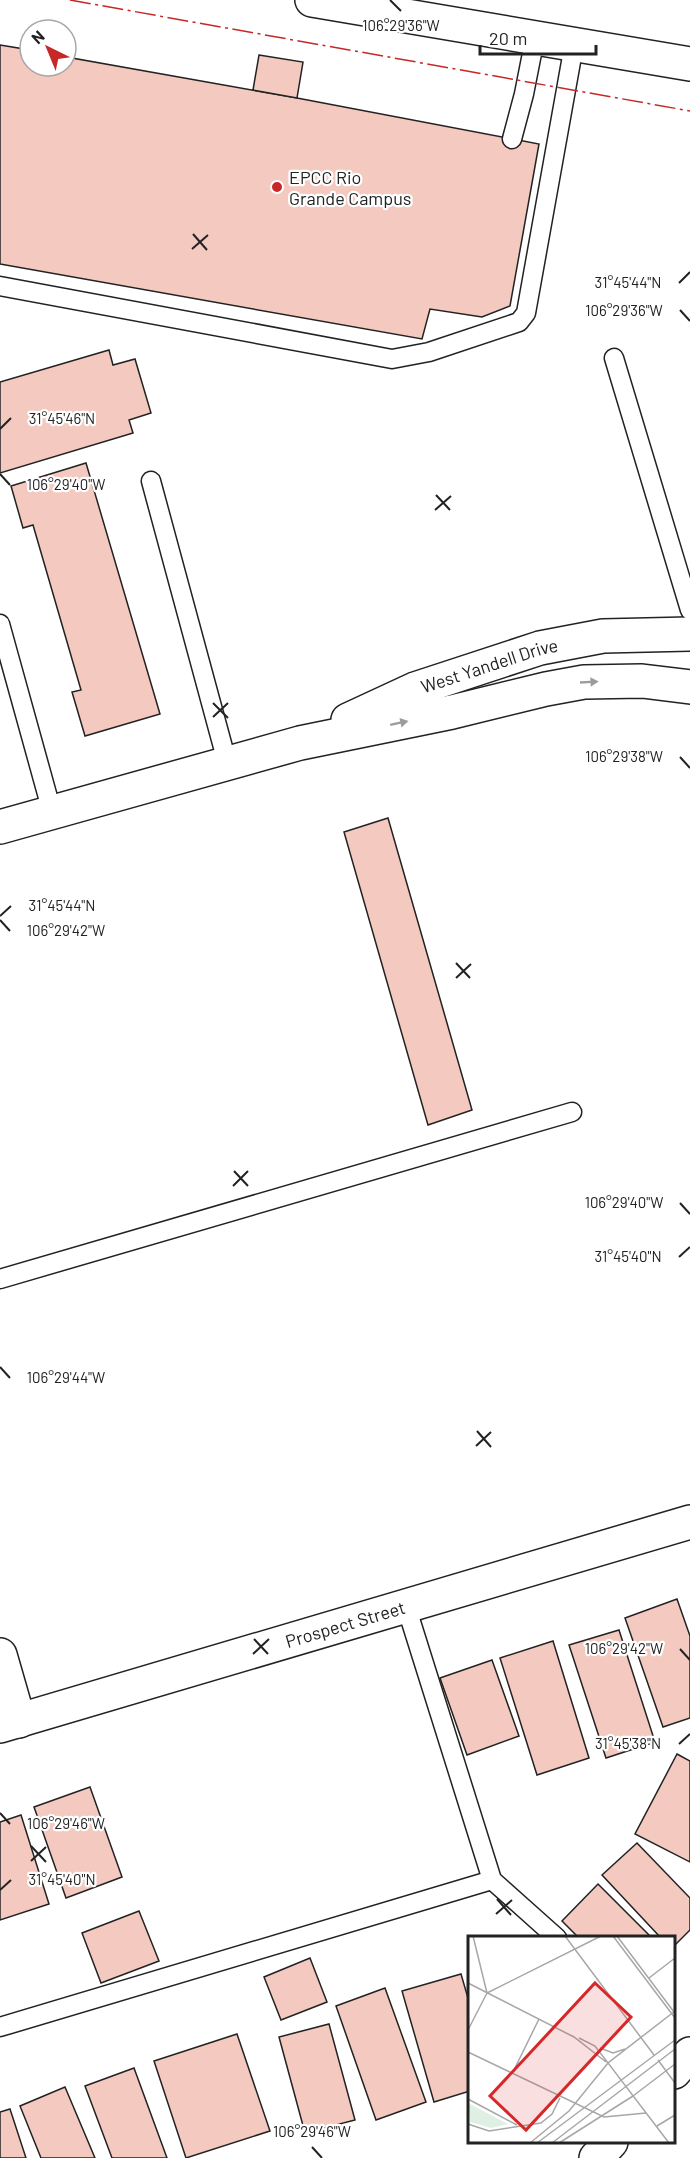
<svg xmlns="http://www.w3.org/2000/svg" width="690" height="2158" viewBox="0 0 690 2158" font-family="Barlow,sans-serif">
<rect width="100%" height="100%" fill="#fff"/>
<!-- building -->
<g fill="#f3c9c0" stroke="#222" stroke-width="1.5">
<polygon points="0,45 30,50 30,66 66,66 66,57 297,98 539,144 510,306 482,317 430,309 422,339 0,264"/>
<polygon points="259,55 303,62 297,98 253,90"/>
<polygon points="109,350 113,365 135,359 151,413 129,420 133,433 0,473 0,382"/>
<polygon points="86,463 160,714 85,736 72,692 81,690 33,525 23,528 11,486"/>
<polygon points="388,818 472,1110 428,1125 344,832"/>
<polygon points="677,1599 690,1636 690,1718 663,1727 625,1618"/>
<polygon points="619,1630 655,1742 606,1758 569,1645"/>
<polygon points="553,1641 589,1758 537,1775 500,1658"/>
<polygon points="492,1660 519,1736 467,1755 440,1678"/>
<polygon points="677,1754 690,1761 690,1862 635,1834"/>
<polygon points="90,1787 122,1877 66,1898 34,1807"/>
<polygon points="21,1815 49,1904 0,1920 0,1822"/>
<polygon points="637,1843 690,1898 690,1930 674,1946 674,1938 661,1938 602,1875"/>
<polygon points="598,1884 652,1938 579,1938 562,1921"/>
<polygon points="139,1911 159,1961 101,1983 82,1933"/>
<polygon points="310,1958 327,2002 281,2020 264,1977"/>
<polygon points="461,1974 470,2005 470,2091 434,2102 402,1991"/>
<polygon points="385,1988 426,2102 376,2120 336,2006"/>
<polygon points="329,2024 355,2120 305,2133 279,2037"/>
<polygon points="237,2034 270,2131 186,2158 154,2061"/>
<polygon points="134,2068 167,2158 112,2158 85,2086"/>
<polygon points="65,2087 95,2158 41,2158 20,2106"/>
<polygon points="10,2109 26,2158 0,2158 0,2112"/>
</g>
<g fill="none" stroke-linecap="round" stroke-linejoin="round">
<defs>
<g id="service">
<polyline points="512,139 524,94 535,38"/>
<polyline points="0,286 392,359 429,352 519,322 526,313 574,45"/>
<polyline points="614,358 690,610"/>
<polyline points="151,481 227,762"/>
<polyline points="0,624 52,812"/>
<polyline points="0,1279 572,1112"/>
<polyline points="406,1606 492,1880 557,1938"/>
<polyline points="0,2027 492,1880"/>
</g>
<g id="minor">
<polyline points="0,1655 19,1721"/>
<polyline points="674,2072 690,2054"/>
<polyline points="596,2158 611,2142"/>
</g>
<g id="tertiary">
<polyline points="312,0 690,64"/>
<path id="s1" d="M348 720 415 689 540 648 603 636 690 634"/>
<polyline points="0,827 300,743 452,712 546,689 584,682 642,681 690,687"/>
<path id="s2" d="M0 1726 690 1522"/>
</g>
</defs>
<!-- service casing -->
<use href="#service" stroke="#222" stroke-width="21"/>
<!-- minor casing -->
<use href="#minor" stroke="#222" stroke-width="36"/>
<!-- tertiary casing -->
<use href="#tertiary" stroke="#222" stroke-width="36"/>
<!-- service -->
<use href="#service" stroke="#fff" stroke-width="18"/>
<!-- minor -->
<use href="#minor" stroke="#fff" stroke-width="33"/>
<!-- tertiary -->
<use href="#tertiary" stroke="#fff" stroke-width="33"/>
<!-- power -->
<polyline stroke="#c62828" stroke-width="1.5" stroke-dasharray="21 4.5 3 4.5" stroke-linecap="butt" points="70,0 690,111"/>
</g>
<!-- one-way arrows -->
<defs><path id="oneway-solid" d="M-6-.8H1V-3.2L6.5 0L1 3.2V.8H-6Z" transform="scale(1.5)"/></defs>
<g fill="#9c9c9c">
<use href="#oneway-solid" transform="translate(589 682) rotate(-3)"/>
<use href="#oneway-solid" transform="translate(399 723) rotate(-12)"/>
</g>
<!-- ticks -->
<path fill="none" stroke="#222" stroke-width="2" d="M390 0 401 11M193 234 207 250M192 249 208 235M679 283 690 272M680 310 690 321M0 429 11 418M0 474 10 485M436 495 450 510M435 510 451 496M213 703 228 718M213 717 228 703M680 757 690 768M0 916 11 906M0 920 10 931M456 963 470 978M456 978 471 964M234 1171 248 1186M233 1186 248 1171M680 1203 690 1214M679 1257 690 1247M0 1367 10 1378M477 1431 491 1447M476 1446 491 1432M254 1639 268 1654M680 1649 690 1660M253 1654 269 1639M679 1744 690 1734M0 1813 10 1824M31 1846 46 1862M31 1861 46 1847M0 1890 11 1880M497 1899 511 1915M496 1914 512 1900M312 2147 322 2158"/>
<!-- markers -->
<circle fill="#c62828" stroke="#fff" stroke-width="2" cx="277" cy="187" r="6"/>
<g text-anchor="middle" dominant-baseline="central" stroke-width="4.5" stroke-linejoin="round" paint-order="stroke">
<!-- poi labels -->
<g font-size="18" fill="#222" stroke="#fff" text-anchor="start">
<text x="289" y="177">EPCC Rio<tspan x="289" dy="21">Grande Campus</tspan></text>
</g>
<!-- street labels -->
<g font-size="18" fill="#222" stroke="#fff">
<text stroke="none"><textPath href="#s1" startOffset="152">West Yandell Drive</textPath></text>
<text stroke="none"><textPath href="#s2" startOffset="360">Prospect Street</textPath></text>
</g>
</g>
<!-- overview -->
<g transform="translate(468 1936)">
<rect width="207" height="207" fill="#fff"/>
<path d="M0 167 19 177 40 188 23 192 2 186Z" fill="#e0efe3"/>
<path fill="none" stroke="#a7a7a7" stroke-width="1.5" d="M97 0 186 119M145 0 207 82M149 0 206 76M181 42 207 22M0 47 106 101 138 126M19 57 133 0M0 94 19 57 5 0M111 102 127 110 140 127M132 112 145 117 157 113M0 116 136 181 178 177M190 124 207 147M44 138 71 83M165 160 207 128M0 163 49 189M0 188 21 195 73 187 84 178 92 162M189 190 207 179M62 207 101 175 140 127M69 207 207 104M84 207 207 113M91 207 165 160M201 207 140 127 207 75"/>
<path fill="#d62828" fill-opacity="0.15" stroke="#d62828" stroke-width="3" d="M127 47 163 81 58 194 22 160Z"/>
<rect width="207" height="207" fill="none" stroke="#222" stroke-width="3"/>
</g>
<g font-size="15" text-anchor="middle" fill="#222" stroke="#fff" stroke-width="4.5" stroke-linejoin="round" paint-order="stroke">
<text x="401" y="31">106°29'36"W</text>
<text x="628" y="288">31°45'44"N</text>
<text x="624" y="316">106°29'36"W</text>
<text x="62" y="424">31°45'46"N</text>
<text x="66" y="490">106°29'40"W</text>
<text x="624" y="762">106°29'38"W</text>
<text x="62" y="911">31°45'44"N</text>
<text x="66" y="936">106°29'42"W</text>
<text x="624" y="1208">106°29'40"W</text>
<text x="628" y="1262">31°45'40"N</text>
<text x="66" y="1383">106°29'44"W</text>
<text x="624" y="1654">106°29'42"W</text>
<text x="628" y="1749">31°45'38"N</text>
<text x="66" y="1829">106°29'46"W</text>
<text x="62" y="1885">31°45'40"N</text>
<text x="312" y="2137">106°29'46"W</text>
</g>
<!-- north arrow -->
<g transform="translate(48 48) rotate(317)"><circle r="28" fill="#ffffff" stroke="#a7a7a7" stroke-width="1.5"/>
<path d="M0-4.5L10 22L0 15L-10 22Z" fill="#c62828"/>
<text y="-9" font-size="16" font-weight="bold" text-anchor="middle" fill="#222222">N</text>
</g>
<!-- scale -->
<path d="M480 45v9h116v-9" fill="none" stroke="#222222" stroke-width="3"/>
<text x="489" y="45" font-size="18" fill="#222222" stroke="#ffffff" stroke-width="4.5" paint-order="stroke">20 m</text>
</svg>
